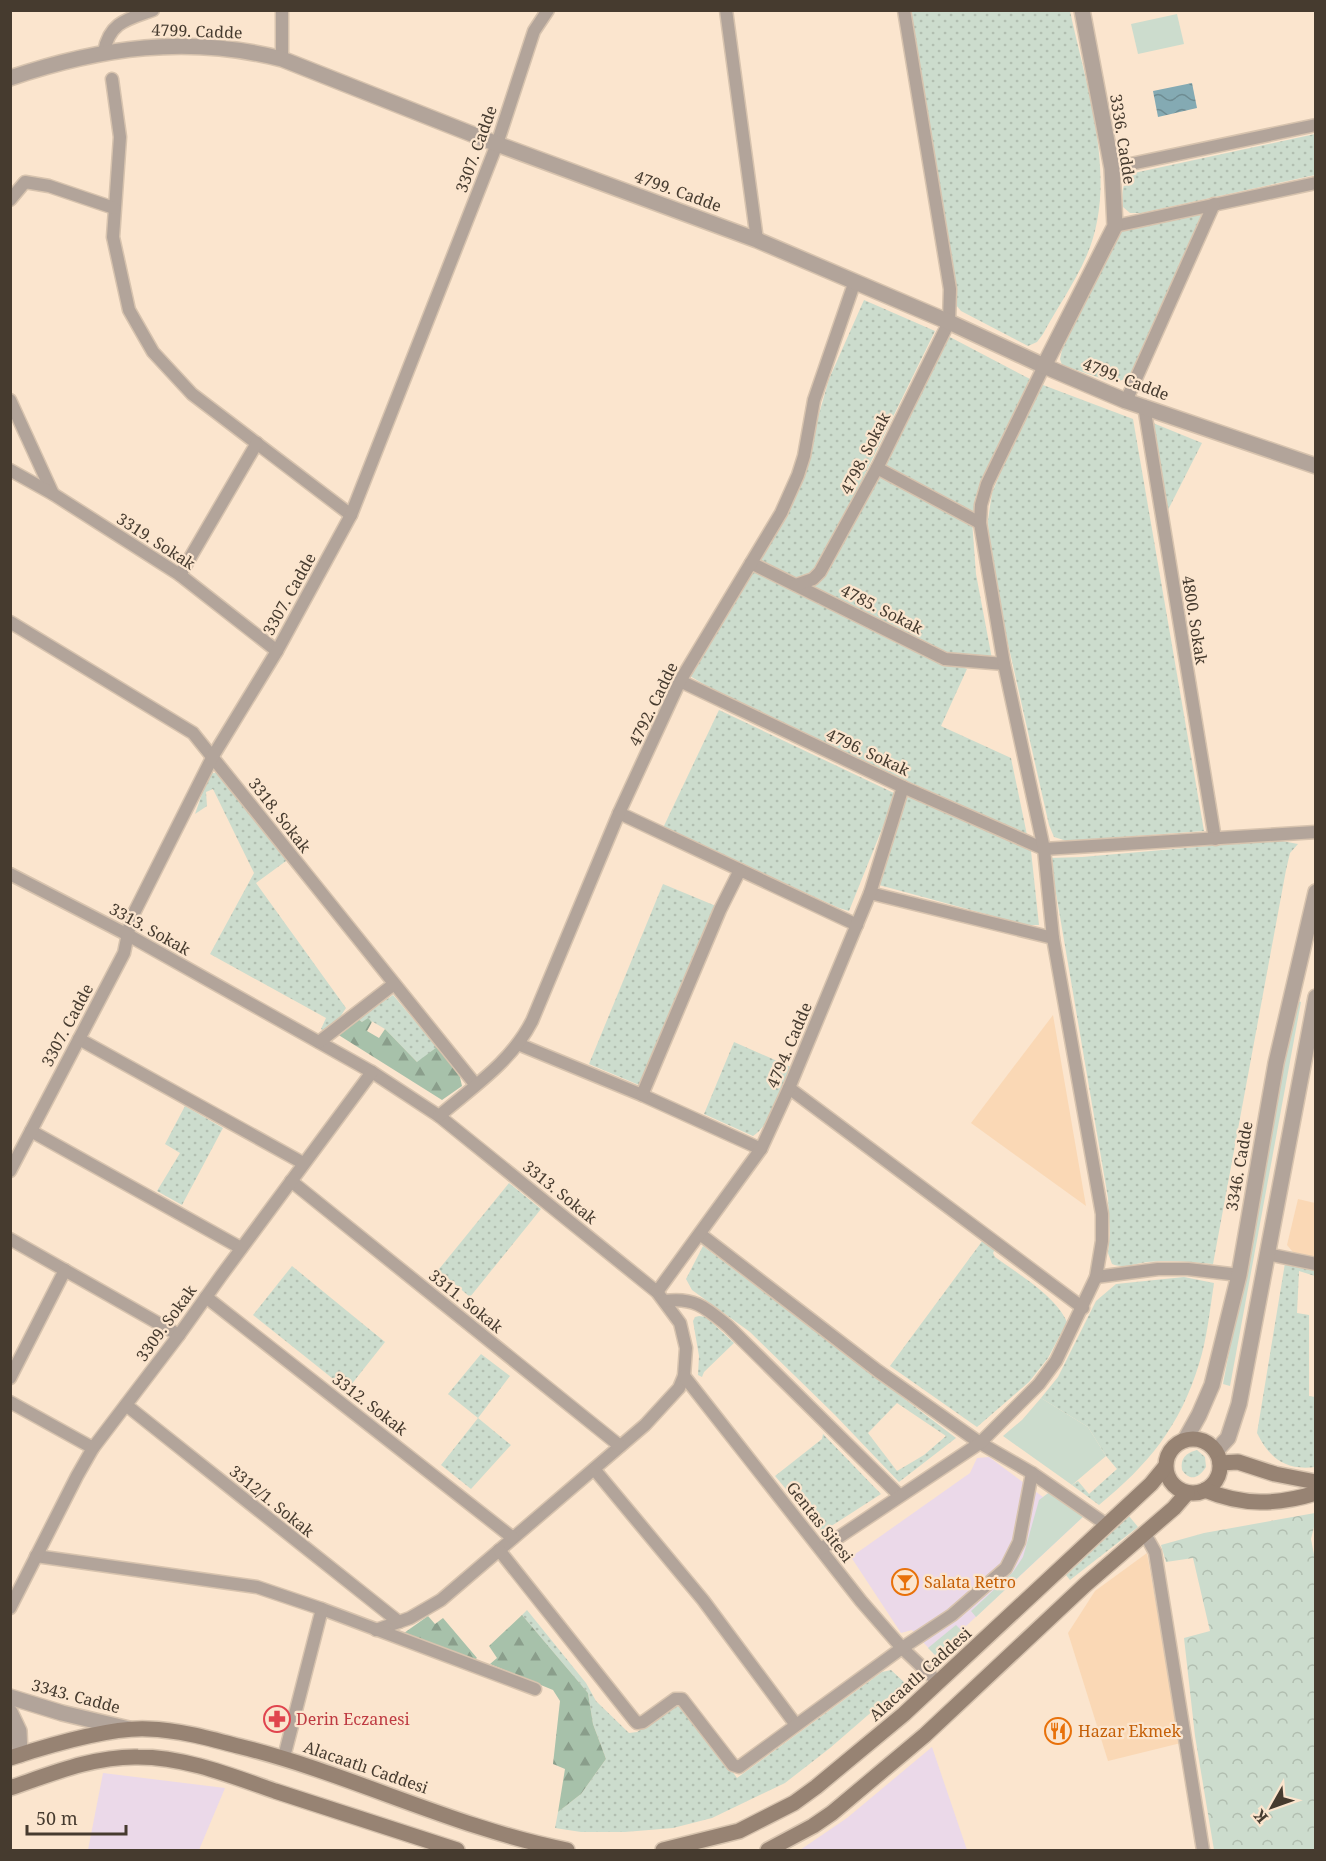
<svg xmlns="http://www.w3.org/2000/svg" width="1326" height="1861" viewBox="0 0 1326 1861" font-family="'Noto Serif',serif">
<defs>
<pattern id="grass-dots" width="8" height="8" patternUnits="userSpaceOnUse" patternTransform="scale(1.5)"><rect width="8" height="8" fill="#ccdccd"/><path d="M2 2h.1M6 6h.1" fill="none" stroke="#b1beb0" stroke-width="1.8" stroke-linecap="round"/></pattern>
<pattern id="forest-firs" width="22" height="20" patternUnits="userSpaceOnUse" patternTransform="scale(1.5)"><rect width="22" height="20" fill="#a7c1aa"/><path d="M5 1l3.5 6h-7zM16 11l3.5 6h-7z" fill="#8a9e8b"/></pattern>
<pattern id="park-crowns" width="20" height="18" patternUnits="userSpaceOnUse" patternTransform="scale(1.5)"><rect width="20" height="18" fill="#ccdccd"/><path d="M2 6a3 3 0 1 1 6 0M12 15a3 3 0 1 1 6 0" fill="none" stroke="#b1beb0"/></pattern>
<pattern id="water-waves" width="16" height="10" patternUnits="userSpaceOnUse" patternTransform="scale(1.5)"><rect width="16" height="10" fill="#84aab3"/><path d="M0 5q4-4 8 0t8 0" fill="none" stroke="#6e8c92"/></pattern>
</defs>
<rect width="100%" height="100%" fill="#fbe5ce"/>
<!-- commercial -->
<g fill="#ebd9e9">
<polygon points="989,1457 1043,1497 1051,1491 1085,1515 935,1655 912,1630 901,1633 851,1557 970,1473 977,1458"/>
<polygon points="932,1747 967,1850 800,1850 847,1818"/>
<polygon points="103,1773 225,1788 199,1850 88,1850"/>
</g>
<!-- built -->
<g fill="#fad8b5">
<polygon points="1053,1015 1086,1206 971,1123"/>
<polygon points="1298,1199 1315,1203 1315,1259 1297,1257 1287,1245"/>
<polygon points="1147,1553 1181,1743 1108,1761 1068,1633 1095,1591"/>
</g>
<!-- grass -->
<g fill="url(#grass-dots)" fill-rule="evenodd">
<path d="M911 11H1070C1086 87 1120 182 1086 257 1074 284 1057 308 1043 334L1037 342 1028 346 961 311 956 305V286Z"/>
<path d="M1315 134V175L1141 213H1130L1123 207C1122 192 1121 182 1134 173Z"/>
<path d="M1202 213 1136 371C1127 378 1121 383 1109 381L1062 365 1060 359 1062 350 1116 235 1122 230Z"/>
<path d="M864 300 935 331 819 568C795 588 780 572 756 559L815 428 829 379Z"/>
<polygon points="948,336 1030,379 975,498 973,516 883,466"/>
<polygon points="1043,385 1133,419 1204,831 1067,841 1054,837 1049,825 990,564 988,520 992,493 1028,405"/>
<polygon points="1153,423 1202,443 1167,512"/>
<polygon points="885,475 972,521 976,574 992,659 949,654 807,587 824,574 879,478"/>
<polygon points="753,568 894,642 967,669 941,726 1011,758 1027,835 739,705 690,676"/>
<polygon points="719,710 896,794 849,911 839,908 663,828"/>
<polygon points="218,772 285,857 286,861 256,883 346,1008 334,1026 326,1032 321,1029 326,1018 210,954 254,873 213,789 206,792 207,806 195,814 209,774"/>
<polygon points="907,795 1031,851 1039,925 1026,925 879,885"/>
<path d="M1277 840 1298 844 1290 853 1286 870 1213 1264C1189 1262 1165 1259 1141 1263 1131 1265 1122 1268 1112 1264L1108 1253 1110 1234 1108 1198 1050 858 1082 857Z"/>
<polygon points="663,884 716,906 639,1085 589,1064"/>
<polygon points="393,995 437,1047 418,1063 385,1029 368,1019 362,1022 358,1019"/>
<path d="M734 1042 793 1068C784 1086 770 1126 753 1136L704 1114Z"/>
<polygon points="185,1106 223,1128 182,1205 157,1191 180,1153 165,1144"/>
<polygon points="509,1183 541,1209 470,1297 443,1274 435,1282 431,1279"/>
<path d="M983 1240 995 1249 993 1253 995 1257C1018 1274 1055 1295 1067 1322L1048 1358 1029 1382 977 1427 890 1366Z"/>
<path d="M703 1246 956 1438 899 1482 835 1415 750 1332 692 1290 686 1279ZM897 1403 946 1436 924 1455 897 1471 868 1433Z"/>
<path d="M1285 1263 1315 1270V1276L1299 1271 1297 1313 1309 1315V1396L1315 1397V1467C1286 1471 1269 1458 1257 1433Z"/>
<polygon points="292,1266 385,1342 347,1390 253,1315"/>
<path d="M1184 1277 1214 1283C1210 1309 1207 1339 1199 1364 1180 1426 1149 1464 1099 1505L1072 1485 1078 1481 1089 1494 1117 1469 1106 1456 1088 1427 1041 1398 1058 1377 1096 1301 1116 1284Z"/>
<polygon points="699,1316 706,1317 734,1343 704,1372 702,1377 698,1375 699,1356 693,1321 695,1317"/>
<polygon points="481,1354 510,1376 478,1418 511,1445 471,1489 441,1465 478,1418 448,1394"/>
<polygon points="823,1434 881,1494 822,1532 775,1476 822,1439"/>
<path d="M1197 1450 1205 1457 1206 1467C1199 1478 1190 1482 1182 1470 1180 1458 1186 1453 1197 1450Z"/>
<polygon points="1129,1516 1138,1527 1070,1580 1066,1575"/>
<polygon points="527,1610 586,1683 596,1701 629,1733 637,1732 682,1702 737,1778 882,1672 891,1670 905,1683 830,1748 785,1783 712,1818 673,1828 625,1832 581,1832 555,1828 558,1812 581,1794 606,1759 593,1724 588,1693 522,1615"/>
</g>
<!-- forest -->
<g fill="url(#forest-firs)">
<polygon points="368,1018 372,1022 367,1031 379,1038 385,1029 417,1062 437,1047 459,1073 462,1086 442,1100 337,1034 358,1019 362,1022"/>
<polygon points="522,1615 588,1693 593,1724 606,1759 581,1794 558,1812 565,1769 553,1764 560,1701 553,1690 490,1664 497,1658 489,1646"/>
<polygon points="428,1616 435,1624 443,1618 477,1658 473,1661 404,1633"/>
</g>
<!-- park -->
<polygon fill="url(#park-crowns)" points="1315,1513 1315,1523 1311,1539 1316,1565 1315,1850 1214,1850 1195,1736 1184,1638 1210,1631 1193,1558 1166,1562 1161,1545 1204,1533"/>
<!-- garden -->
<g fill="#ccdccd">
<polygon points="1177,14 1184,44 1138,54 1131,24"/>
<polygon points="1297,1001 1301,1002 1230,1386 1223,1384 1295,1003"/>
<polygon points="1041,1398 1088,1427 1106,1456 1072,1485 1003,1436 1022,1420"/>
<polygon points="1051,1491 1085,1515 976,1617 971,1611 1013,1572 1023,1557 1039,1500"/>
<polygon points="956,1625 962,1631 935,1655 928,1648"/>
</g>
<!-- water -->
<polygon fill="url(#water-waves)" points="1192,83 1197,108 1158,117 1153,91"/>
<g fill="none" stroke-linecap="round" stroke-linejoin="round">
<defs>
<g id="minor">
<polyline points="282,10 282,59"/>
<polyline points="726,10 757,240"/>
<path d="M104 52C109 22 128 19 153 10"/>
<polyline points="112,79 120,137 113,237 129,310 153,352 192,394 351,515"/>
<polyline points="1112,168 1316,125"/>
<polyline points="10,200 25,182 49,186 114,208"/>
<polyline points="1115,226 1316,183"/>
<polyline points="10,400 53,494"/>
<polyline points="1126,401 1214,204"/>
<polyline points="1144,406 1215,839"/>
<polyline points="877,468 980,523"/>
<polyline points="10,470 53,494 180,575 277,651"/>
<polyline points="751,563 945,659 1004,664"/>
<polyline points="180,575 257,443"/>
<polyline points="796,585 813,579 820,572 877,468 949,322 950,289 904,10"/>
<polyline points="10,622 193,733 475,1084"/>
<polyline points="680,681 903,787 1044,849 1316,832"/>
<polyline points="619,813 857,925"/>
<polyline points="10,874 128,935 372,1072 439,1116 657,1292 680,1323 686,1348 684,1376 679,1388 645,1425 441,1600 410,1618 376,1630"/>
<polyline points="870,893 1053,938"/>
<polyline points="79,1039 303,1163"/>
<polyline points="319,1042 394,984"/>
<polyline points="518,1044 642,1095 761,1149"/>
<polyline points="789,1088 1083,1308"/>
<polyline points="642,1095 720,910 740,870"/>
<path d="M439 1116C474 1086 511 1062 532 1021L619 813 680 681 781 513 798 475 804 456 814 400 855 281"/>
<polyline points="31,1131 241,1248"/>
<polyline points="10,1171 124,953 131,919 213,756 277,651 351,515 497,144 534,31 548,10"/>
<polyline points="291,1181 620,1446"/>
<polyline points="700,1234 878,1371 980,1443 1032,1473 1107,1525"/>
<polyline points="10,1239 179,1335"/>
<polyline points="1267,1254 1316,1264"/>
<polyline points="1096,1277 1158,1269 1188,1269 1239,1275"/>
<polyline points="657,1292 761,1149 789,1088 870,893 903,787"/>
<polyline points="206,1297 513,1538"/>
<path d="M665 1301C695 1297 706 1308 728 1326L899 1495"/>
<polyline points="684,1376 861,1601 902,1648 938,1682"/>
<polyline points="10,1378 65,1270"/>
<polyline points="10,1402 93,1448"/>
<polyline points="126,1405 399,1622"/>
<polyline points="594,1469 703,1600 796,1725"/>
<polyline points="1145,1534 1155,1552 1203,1850"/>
<polyline points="821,1549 980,1443 1039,1384 1056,1361 1096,1277 1102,1241 1102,1214 1053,938 1044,849 1004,664 980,523 981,505 987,484 1044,366"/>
<polyline points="499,1550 635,1721 637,1723 643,1722 675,1699 682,1699 733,1765 739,1767 902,1648 952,1615 1006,1568 1019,1542 1032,1473"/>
<polyline points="36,1556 257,1587 322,1609 535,1689"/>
<polyline points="10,1608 77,1476 93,1448 179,1335 221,1276 372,1072"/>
<polyline points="284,1757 322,1609"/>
</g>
<g id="tertiary">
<path d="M10 78C101 47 188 35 282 59L497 144 757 240 949 322 1044 366 1126 401 1316 466"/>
<polyline points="1044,366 1115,226 1112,168 1082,10"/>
<polyline points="1185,1440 1199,1415 1212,1385 1239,1275 1276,1063 1316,892"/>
<polyline points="1216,1451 1228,1438 1239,1404 1316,997"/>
<polyline points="10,1697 62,1713 129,1729"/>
<polyline points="10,1712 19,1731 20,1755"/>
</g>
<g id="secondary">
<circle cx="1193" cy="1466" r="27"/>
<polyline points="1220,1463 1238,1462 1275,1474 1316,1482"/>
<path d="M1205 1490C1243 1506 1277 1505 1316 1493"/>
<path d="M10 1758C47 1746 110 1727 148 1729 179 1730 208 1738 238 1746 349 1773 454 1828 567 1850"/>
<path d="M10 1788C51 1774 94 1756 138 1757 185 1757 232 1776 275 1791 336 1811 397 1831 457 1850"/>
<polyline points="663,1850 739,1831 794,1803 816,1787 904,1714 1151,1484 1165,1467"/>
<polyline points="768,1850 813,1826 832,1813 925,1735 1085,1585 1174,1508 1187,1493"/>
</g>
</defs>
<!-- minor casing -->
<use href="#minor" stroke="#d7c3ae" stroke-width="15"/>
<!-- tertiary casing -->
<use href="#tertiary" stroke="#d7c3ae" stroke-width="18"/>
<!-- secondary casing -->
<use href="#secondary" stroke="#d7c3ae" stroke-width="18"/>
<!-- minor -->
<use href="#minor" stroke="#b2a49a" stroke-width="12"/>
<!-- tertiary -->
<use href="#tertiary" stroke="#b2a49a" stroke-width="15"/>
<!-- secondary -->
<use href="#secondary" stroke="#978373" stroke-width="15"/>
</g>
<!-- icons -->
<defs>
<symbol id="bar-ring" viewBox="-11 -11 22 22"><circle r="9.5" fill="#fbe5ce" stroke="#e8710a" stroke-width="1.5"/><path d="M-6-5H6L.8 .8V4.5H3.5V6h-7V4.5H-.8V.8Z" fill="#e8710a"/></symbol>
<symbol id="pharmacy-ring" viewBox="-11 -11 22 22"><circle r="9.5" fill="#fbe5ce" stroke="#e0444e" stroke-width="1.5"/><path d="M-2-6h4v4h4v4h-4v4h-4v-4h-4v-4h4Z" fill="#e0444e"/></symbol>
<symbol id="restaurant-ring" viewBox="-11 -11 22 22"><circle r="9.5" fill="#fbe5ce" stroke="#e8710a" stroke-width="1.5"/><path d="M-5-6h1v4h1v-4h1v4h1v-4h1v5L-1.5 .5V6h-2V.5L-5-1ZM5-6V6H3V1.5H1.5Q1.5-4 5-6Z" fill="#e8710a"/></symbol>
</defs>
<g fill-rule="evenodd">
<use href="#bar-ring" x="890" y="1567" width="30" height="30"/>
<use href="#pharmacy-ring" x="262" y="1704" width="30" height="30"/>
<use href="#restaurant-ring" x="1043" y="1716" width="30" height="30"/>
</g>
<g text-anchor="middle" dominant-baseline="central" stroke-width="4.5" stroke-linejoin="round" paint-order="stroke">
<!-- street labels -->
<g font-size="16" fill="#463b2f" stroke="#fbe5ce">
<text transform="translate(197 31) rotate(2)">4799. Cadde</text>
<text transform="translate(1123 139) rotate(81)">3336. Cadde</text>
<text transform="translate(476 149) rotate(-70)">3307. Cadde</text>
<text transform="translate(678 191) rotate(20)">4799. Cadde</text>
<text transform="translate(1126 379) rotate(21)">4799. Cadde</text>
<text transform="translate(865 453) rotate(-63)">4798. Sokak</text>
<text transform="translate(156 541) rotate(33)">3319. Sokak</text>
<text transform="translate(289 594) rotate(-61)">3307. Cadde</text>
<text transform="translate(882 609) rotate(27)">4785. Sokak</text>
<text transform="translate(1195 620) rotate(81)">4800. Sokak</text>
<text transform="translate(653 704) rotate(-64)">4792. Cadde</text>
<text transform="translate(868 752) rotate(25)">4796. Sokak</text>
<text transform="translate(280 815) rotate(52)">3318. Sokak</text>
<text transform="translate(150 929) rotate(29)">3313. Sokak</text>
<text transform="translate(67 1025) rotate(-62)">3307. Cadde</text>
<text transform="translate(789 1045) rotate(-67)">4794. Cadde</text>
<text transform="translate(1239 1166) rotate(-80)">3346. Cadde</text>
<text transform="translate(560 1192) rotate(39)">3313. Sokak</text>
<text transform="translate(466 1301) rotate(39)">3311. Sokak</text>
<text transform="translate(166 1323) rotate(-54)">3309. Sokak</text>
<text transform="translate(370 1404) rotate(38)">3312. Sokak</text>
<text transform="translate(272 1501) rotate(39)">3312/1. Sokak</text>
<text transform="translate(820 1522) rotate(52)">Gentas Sitesi</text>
<text transform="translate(920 1674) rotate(-42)">Alacaatlı Caddesi</text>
<text transform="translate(76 1696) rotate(15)">3343. Cadde</text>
<text transform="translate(366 1767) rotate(19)">Alacaatlı Caddesi</text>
</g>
<!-- food labels -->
<g font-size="16" fill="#c56008" stroke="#fbe5ce" text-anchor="start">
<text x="924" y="1582">Salata Retro</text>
<text x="1078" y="1731">Hazar Ekmek</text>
</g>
<!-- health labels -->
<g font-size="16" fill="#be3a42" stroke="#fbe5ce" text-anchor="start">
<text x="296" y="1719">Derin Eczanesi</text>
</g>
</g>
<!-- border -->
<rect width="1326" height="1861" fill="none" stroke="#463b2f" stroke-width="24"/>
<!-- north arrow -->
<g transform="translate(1272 1807) rotate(230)" stroke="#fbe5ce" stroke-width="4.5" paint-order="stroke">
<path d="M0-4.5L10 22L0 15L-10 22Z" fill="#463b2f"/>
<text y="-9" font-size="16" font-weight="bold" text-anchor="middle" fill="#463b2f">K</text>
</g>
<!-- scale -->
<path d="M27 1825v9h99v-9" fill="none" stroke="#463b2f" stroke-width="3"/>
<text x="36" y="1825" font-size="18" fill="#463b2f" stroke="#fbe5ce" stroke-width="4.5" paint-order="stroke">50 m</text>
</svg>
